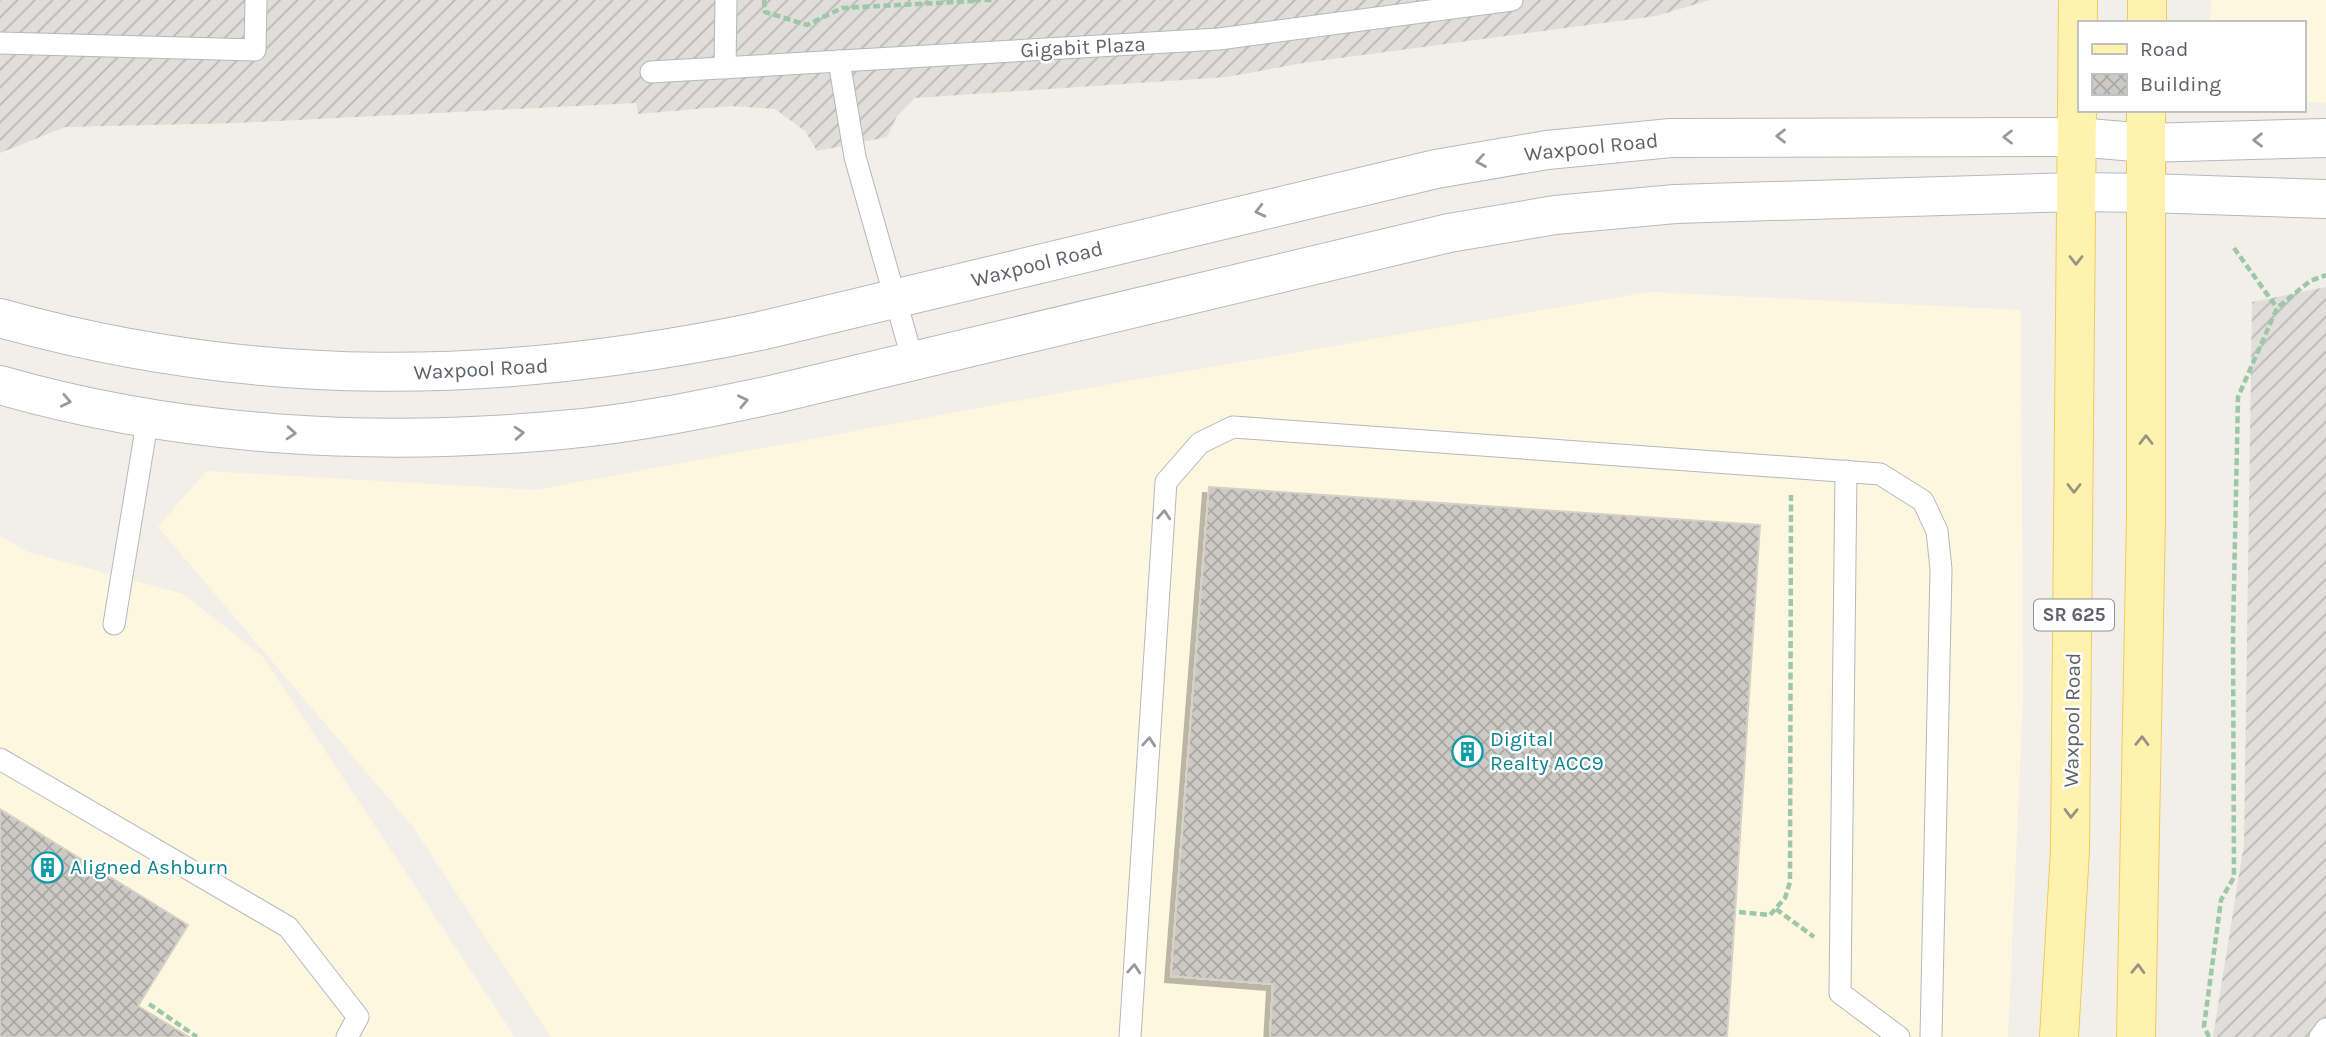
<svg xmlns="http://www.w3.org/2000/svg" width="2326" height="1037" viewBox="0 0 2326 1037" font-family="Karla,sans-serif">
<defs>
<pattern id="industrial-furrows" width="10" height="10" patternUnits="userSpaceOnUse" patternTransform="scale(1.75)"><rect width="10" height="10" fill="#e0deda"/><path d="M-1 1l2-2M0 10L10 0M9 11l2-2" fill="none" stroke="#b9b8b5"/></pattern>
<pattern id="building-cross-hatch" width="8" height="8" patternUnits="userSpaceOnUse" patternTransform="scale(1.75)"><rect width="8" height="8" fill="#cccac5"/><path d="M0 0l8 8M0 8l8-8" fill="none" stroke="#a9a8a4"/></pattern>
<filter id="shadow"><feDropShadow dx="-6" dy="6" stdDeviation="0" flood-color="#0004"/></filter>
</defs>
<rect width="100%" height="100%" fill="#f1efe8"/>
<!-- commercial -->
<g fill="#fef7e0">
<polygon points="2211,0 2326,0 2326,103 2303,101 2303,23 2210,23"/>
<polygon points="1648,292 2021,310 2023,699 2008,1037 551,1037 413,827 158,527 206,471 536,490 1071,391"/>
<polygon points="0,536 28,552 183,594 262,656 515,1037 0,1037"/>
</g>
<!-- industrial -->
<g fill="url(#industrial-furrows)">
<polygon points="0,0 1710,0 1656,16 1303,63 1227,77 915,98 897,116 887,137 817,151 805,131 775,109 731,106 638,114 636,103 237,123 65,127 0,153"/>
<polygon points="2326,287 2326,1037 2213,1037 2244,844 2252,302"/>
</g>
<!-- building -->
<g fill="url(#building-cross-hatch)" stroke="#d6d1c6" stroke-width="2" filter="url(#shadow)">
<polygon points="1209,487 1760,525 1727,1037 1270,1037 1273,984 1171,976"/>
<polygon points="0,809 188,925 138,1006 189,1037 0,1037"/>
</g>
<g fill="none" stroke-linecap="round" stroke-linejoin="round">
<defs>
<g id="service">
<polyline points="0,43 255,50 256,0"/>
<polyline points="839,61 855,157 913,361"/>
<polyline points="725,68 726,0"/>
<polyline points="651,72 1219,39 1512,0"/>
<polyline points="1846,471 1840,993 1899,1037"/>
<polyline points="114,624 148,417"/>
<polyline points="0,759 288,927 358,1017 347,1037"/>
<polyline points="1130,1037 1166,482 1200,443 1233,427 1880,474 1923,501 1937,531 1941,569 1931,1037"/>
<polyline points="2320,1037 2326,1029"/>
</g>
<g id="tertiary">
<polyline points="2146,143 2326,138"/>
<polyline points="2148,193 2326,199"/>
</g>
<g id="secondary">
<path d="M0 318C257 390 501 385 760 331L1436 169 1547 150 1671 138 2077 137 2146 143"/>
<path d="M0 385C180 437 375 447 561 430 633 424 704 409 775 394L1449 233 1555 215 1675 204 2077 192 2148 193"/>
</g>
<g id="primary">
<polyline points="2147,23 2147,0"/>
<polyline points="2059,1037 2070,850 2078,0"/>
<polyline points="2136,1037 2146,517 2146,110"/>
</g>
</defs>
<!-- service casing -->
<use href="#service" stroke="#b5b8bc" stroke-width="23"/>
<!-- tertiary casing -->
<use href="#tertiary" stroke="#b5b8bc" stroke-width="40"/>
<!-- secondary casing -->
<use href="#secondary" stroke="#b6babf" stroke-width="40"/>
<!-- primary casing -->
<use href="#primary" stroke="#f2c960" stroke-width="40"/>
<!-- path -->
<g stroke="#9cc7a9" stroke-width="4.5" stroke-dasharray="7 3.5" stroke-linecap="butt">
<polyline points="764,0 765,12 807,25 842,8 974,1"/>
<polyline points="974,0 994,0"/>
<polyline points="2234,248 2277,308"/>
<polyline points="1776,909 1814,937"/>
<polyline points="1739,912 1770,915 1785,898 1790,882 1791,495"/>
<polyline points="149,1004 197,1037"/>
<polyline points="2209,1037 2204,1026 2221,900 2234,877 2233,634 2238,397 2277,308 2310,281 2326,275"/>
</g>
<!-- service -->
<use href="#service" stroke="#fff" stroke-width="21"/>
<!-- tertiary -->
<use href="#tertiary" stroke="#fff" stroke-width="38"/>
<!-- secondary -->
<use href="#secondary" stroke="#fff" stroke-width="38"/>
<!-- primary -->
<use href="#primary" stroke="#fff2af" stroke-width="38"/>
</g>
<!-- one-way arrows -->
<defs><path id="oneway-chevron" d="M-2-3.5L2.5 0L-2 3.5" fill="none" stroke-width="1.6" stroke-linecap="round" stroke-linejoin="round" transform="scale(1.75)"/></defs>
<g stroke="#979a9d">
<use href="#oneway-chevron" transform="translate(1781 136) rotate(-180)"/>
<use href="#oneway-chevron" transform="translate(2008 137) rotate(-180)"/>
<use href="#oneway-chevron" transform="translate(2258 140) rotate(179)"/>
<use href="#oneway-chevron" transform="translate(1481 161) rotate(171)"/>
<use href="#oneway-chevron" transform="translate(1260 211) rotate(166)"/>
<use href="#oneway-chevron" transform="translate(66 401) rotate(12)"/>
<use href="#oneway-chevron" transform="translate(743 401) rotate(-12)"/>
<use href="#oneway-chevron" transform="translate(291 433) rotate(4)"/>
<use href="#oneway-chevron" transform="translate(519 433) rotate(-4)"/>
<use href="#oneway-chevron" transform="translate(1164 515) rotate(-86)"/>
<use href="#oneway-chevron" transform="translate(1149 742) rotate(-86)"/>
<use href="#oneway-chevron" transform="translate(1134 969) rotate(-86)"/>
</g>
<g stroke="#979581">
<use href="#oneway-chevron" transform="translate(2076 260) rotate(90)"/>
<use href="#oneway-chevron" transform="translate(2146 440) rotate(-90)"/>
<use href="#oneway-chevron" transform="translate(2074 488) rotate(90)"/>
<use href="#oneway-chevron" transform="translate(2142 741) rotate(-89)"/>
<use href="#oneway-chevron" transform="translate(2071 813) rotate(91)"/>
<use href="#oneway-chevron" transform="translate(2138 969) rotate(-88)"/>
</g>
<!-- icons -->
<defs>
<symbol id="building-ring" viewBox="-11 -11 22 22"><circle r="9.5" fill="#fff" stroke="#0f9aa8" stroke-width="1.5"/><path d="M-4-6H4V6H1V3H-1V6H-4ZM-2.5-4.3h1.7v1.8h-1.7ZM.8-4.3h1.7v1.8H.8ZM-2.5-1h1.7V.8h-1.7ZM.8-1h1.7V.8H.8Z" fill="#0f9aa8"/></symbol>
</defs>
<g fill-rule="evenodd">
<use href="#building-ring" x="1450" y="734" width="35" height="35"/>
<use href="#building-ring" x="30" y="850" width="35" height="35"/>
</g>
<g text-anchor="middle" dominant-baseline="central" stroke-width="5" stroke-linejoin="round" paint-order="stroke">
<!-- shield labels -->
<rect fill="#fff" stroke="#8f9295" stroke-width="2" x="2034" y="599.5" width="80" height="31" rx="5"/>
<g font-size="19" font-weight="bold" fill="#5f6368">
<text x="2074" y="615">SR 625</text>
</g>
<!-- street labels -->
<g font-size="21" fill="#5f6368" stroke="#fff">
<text transform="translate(1083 47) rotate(-3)">Gigabit Plaza</text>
<text transform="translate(1591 147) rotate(-6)">Waxpool Road</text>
<text transform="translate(1037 264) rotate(-14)">Waxpool Road</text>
<text transform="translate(481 369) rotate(-3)">Waxpool Road</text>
<text transform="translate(2072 720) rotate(-89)">Waxpool Road</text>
</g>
<!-- culture labels -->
<g font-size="21" fill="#0d838f" stroke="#fff" text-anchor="start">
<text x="1490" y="739">Digital<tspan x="1490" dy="24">Realty ACC9</tspan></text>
<text x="70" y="867">Aligned Ashburn</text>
</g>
</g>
<!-- legend -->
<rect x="2078" y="21" width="228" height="91" fill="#ffffff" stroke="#bfc1c3" stroke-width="2"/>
<rect x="2092" y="44" width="35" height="10" fill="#fff2af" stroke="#bfc1c3" stroke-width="2"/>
<text x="2140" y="56" font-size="21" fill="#5f6368">Road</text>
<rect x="2092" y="74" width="35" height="21" fill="url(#building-cross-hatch)" stroke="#bfc1c3" stroke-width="2"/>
<text x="2140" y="91" font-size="21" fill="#5f6368">Building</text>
</svg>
